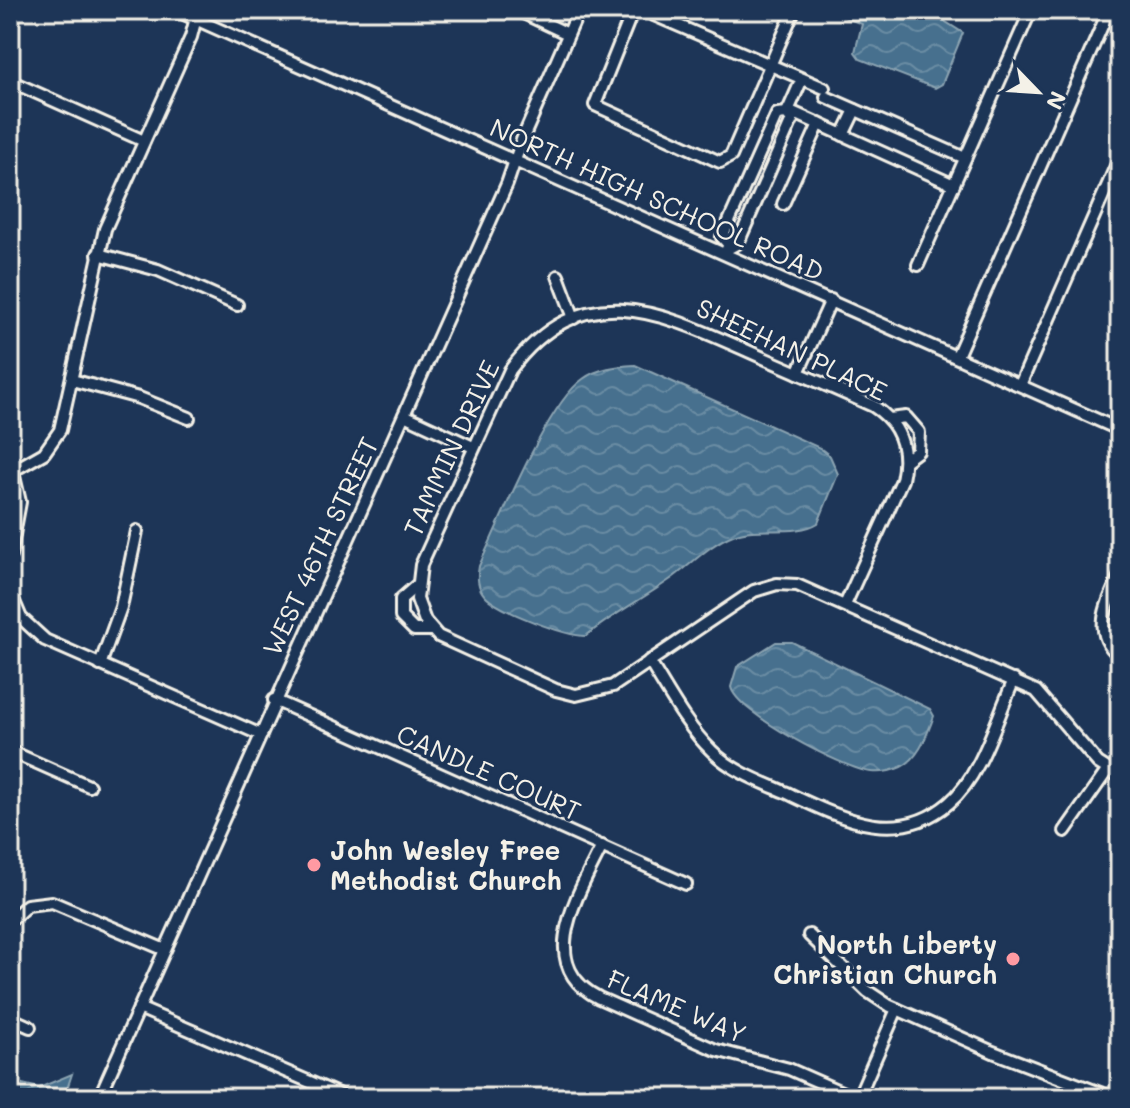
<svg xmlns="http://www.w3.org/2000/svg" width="1130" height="1108" viewBox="0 0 1130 1108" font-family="Mali,sans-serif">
<defs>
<pattern id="water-waves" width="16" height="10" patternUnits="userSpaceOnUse" patternTransform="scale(2)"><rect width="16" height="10" fill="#46708e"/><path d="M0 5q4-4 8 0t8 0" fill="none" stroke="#6a8ca3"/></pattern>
</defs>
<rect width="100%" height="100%" fill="#1d3557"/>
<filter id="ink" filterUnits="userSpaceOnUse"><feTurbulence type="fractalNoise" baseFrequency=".0125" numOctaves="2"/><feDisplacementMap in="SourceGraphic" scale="16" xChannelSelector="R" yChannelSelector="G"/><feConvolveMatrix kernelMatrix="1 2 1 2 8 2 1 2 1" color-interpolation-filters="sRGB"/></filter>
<g filter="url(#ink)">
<!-- water -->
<g fill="url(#water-waves)" stroke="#8ca4b2" stroke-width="2">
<polygon points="826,10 927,10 963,33 942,84 935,88 860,59 855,52 862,24"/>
<path d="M635 365 820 448 830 456 838 474 818 523C796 537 759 525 733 535 708 545 690 566 668 581 641 600 611 615 586 636 565 636 499 611 485 596 477 587 477 577 479 566 500 522 547 404 583 379 598 368 617 366 635 365Z"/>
<path d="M776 642H792L930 709 934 716C927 734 920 758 901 767 892 771 881 773 871 772 844 769 736 713 731 687L737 667Z"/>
<polygon points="72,1074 64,1098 10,1098 10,1081 39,1088"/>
</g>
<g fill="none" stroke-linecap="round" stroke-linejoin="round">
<defs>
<g id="minor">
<polyline points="175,10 1120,430"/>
<polyline points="517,10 568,34"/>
<polyline points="633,10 595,105 720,162 731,156 794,10"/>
<polyline points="642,10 824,88"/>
<polyline points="10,81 144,141"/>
<polyline points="826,97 965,158"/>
<polyline points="788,110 954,185"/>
<polyline points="843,135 855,110"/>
<polyline points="783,204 819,124"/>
<polyline points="729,245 722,237 777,114 787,113 802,79"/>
<polyline points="727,249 738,243 792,120 787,113"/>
<polyline points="98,254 158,270 237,305"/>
<polyline points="918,265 1031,10"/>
<polyline points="558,276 574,318"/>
<polyline points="957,356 1109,10"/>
<polyline points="798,373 831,300"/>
<polyline points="72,380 139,398 189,418"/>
<polyline points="1020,385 1120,157"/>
<polyline points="404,415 473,447"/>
<polyline points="890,419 906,417 919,432 918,451 906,460"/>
<polyline points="10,459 20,502 10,556"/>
<polyline points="14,470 44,453 60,430 105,229 191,37 198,10"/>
<path d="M1120 575C1108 602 1090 633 1120 656"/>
<polyline points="416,586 401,599 401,617 414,630 432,630"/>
<polyline points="10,592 21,618 45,640 259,734"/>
<path d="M845 605 902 480C909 449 900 423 873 406 832 387 790 370 750 352 660 312 582 274 510 370L421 565 417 599 425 621 438 636 556 690 576 695 613 686 754 591 777 584 797 585 1036 691 1098 763 1120 777"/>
<path d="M649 661C668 691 686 726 712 751 732 771 759 781 785 792 839 817 896 848 949 803 982 775 996 719 1014 680"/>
<polyline points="100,665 121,607 137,531"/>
<polyline points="274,700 686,884"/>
<polyline points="10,751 89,786"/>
<polyline points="1065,831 1107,771"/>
<path d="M602 846C579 893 533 965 599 998L716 1050 789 1069 855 1098"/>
<polyline points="10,921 27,905 52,902 163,949"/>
<polyline points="809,935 867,991 888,1005 993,1052 1113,1098"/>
<polyline points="139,1008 347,1098"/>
<polyline points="10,1018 30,1027"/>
<polyline points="99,1098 507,184 522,140 579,10"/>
<polyline points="858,1098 897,1009"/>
</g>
</defs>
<!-- minor casing -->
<use href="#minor" stroke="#f4f1e8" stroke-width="16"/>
<!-- minor -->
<use href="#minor" stroke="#1d3557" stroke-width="10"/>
</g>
</g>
<!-- markers -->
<g fill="#ff9aa2" stroke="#1d3557" stroke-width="3">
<circle cx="314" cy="865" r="8"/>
<circle cx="1013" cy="959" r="8"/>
</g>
<g text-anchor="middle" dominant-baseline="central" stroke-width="6" stroke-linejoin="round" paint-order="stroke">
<!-- street labels -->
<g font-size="26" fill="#f4f1e8" stroke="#1d3557">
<text transform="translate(657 199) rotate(24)">NORTH HIGH SCHOOL ROAD</text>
<text transform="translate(792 349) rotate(25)">SHEEHAN PLACE</text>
<text transform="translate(451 448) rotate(-65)">TAMMIN DRIVE</text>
<text transform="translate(320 546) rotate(-65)">WEST 46TH STREET</text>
<text transform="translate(489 772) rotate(24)">CANDLE COURT</text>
<text transform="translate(677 1006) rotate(23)">FLAME WAY</text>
</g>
<!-- poi labels -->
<g font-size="26" font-weight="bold" fill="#f4f1e8" stroke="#1d3557" text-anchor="start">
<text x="330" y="850">John Wesley Free<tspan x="330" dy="30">Methodist Church</tspan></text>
<text x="997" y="944" text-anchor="end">North Liberty<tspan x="997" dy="30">Christian Church</tspan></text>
</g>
</g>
<!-- margin -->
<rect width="1130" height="1108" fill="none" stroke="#1d3557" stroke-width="40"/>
<rect x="20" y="20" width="1090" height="1068" fill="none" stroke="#f4f1e8" stroke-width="3" filter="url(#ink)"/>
<!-- north arrow -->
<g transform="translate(1038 92) rotate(115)" stroke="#1d3557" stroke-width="6" paint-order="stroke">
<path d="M0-6L14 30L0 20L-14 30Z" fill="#f4f1e8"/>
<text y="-12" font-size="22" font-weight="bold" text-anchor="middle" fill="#f4f1e8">N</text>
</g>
</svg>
